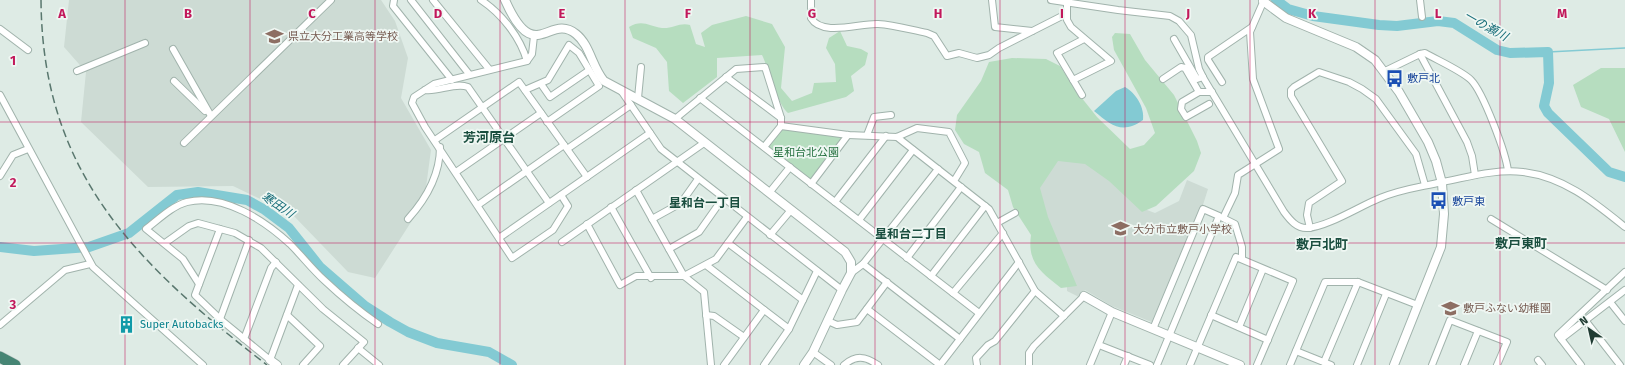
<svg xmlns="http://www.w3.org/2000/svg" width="1625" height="365" viewBox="0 0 1625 365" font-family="'Fira Sans','Noto Sans JP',sans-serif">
<rect width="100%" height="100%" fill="#deebe5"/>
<!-- built -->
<g fill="#cddbd4">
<polygon points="69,0 381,0 395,21 408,58 401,98 431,150 424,202 375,278 348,272 292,214 233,186 148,187 81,122 86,72 64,47"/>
<polygon points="1083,157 1139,207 1155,213 1179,201 1187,180 1208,189 1202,208 1154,323 1112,306 1085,290 1079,297 1067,291 1067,278 1037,185 1053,161"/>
</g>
<!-- green -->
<g fill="#b6ddbf">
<path d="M746 16 772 24 785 47 781 88 792 101 812 93 814 83 836 82 835 64 826 48 829 38 840 31 847 46 861 49 868 53 865 65 851 76 854 91 846 97 788 113C777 104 769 69 762 55L717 58V77L683 103 669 91 667 62 656 48 633 38 629 27C642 19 649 26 662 28 672 29 680 22 690 25L696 44 705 47 701 33 712 25Z"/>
<path d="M1115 33 1130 34 1145 60 1174 95 1197 141 1201 153 1194 171 1156 206 1142 212 1109 181 1085 164 1058 161 1040 188 1048 217 1077 286 1061 288C1041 272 1027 263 1031 235L1013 207 1008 190 985 173 979 152 964 144 955 130 957 115 981 81 989 62 1012 58 1046 59 1060 66 1077 92 1097 117 1130 149 1144 145 1155 133 1146 108 1114 50 1112 37Z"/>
<polygon points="1601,68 1625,68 1625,152 1609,119 1581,107 1573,85"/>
<polygon points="784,129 841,136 843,138 812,179 809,179 770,149 769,146 781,131"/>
</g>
<!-- water -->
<path fill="#83cad3" d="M1125 87C1136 93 1145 108 1143 120 1122 135 1111 125 1094 111L1116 91Z"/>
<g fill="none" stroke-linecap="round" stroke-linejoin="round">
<!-- stream -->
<polyline stroke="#83cad3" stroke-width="1.5" points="1548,52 1625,48"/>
<!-- river -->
<g stroke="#83cad3" stroke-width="10">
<polyline points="1276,0 1288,9 1313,16 1379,25 1397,26 1438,21 1454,23 1497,50 1510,53 1548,52 1549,83 1544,106 1548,113 1609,172 1625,177"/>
<polyline points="0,247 34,251 89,247 129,233 177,195 198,192 247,200 265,210 289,228 320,267 365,306 390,322 408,332 437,343 489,352 512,365"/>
</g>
<defs>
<g id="minor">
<polyline points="394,0 393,6 452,80"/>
<polyline points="411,0 469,74"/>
<polyline points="433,0 489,69"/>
<path d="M481 0C502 14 520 37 527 61"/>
<path d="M811 0V18C822 37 860 23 878 24 895 25 911 30 927 33L934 36 947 56 959 53 977 58 989 55 999 48 1066 14"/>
<polyline points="992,0 995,27 1032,31"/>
<path d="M1051 0 1118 10 1170 16 1179 21 1191 35 1199 69 1204 79 1284 212C1290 220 1297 229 1308 228 1329 226 1360 206 1380 198 1401 189 1421 187 1442 182 1469 177 1494 169 1523 172 1564 177 1594 202 1625 227"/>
<polyline points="1067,0 1067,20 1071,27 1111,61 1073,80"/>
<polyline points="1420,0 1422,17"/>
<polyline points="0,29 28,50"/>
<polyline points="534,36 532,54 527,61 434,84 414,97 412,103 425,127 512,258 553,230 568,206 561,195"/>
<polyline points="1174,39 1197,79 1203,77"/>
<polyline points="173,49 211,116"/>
<path d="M1420 54 1425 53C1437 60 1462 71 1471 80 1483 92 1506 153 1508 171"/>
<polyline points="77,71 145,43"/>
<polyline points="1385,71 1420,54 1467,142 1472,156 1475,175"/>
<polyline points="726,77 781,118"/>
<polyline points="1163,79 1181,67 1185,68 1199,92"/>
<polyline points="174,81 205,111"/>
<polyline points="1222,82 1208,60 1208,57 1252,27"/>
<polyline points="541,84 550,97 588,71"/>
<path d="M425 90C439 92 455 82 468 87L549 203"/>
<polyline points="525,90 548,80 569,45 579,53 599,86 547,122"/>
<polyline points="622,92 661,149 842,290"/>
<polyline points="0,95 93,267 203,365"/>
<polyline points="1082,95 1057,53 1084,39"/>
<polyline points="638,98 641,67"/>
<polyline points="700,98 979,313"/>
<polyline points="1209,104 1186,117 1181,109 1182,102 1199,92 1212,92"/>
<polyline points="675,119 736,69 765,67 781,118 781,126 764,147"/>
<polyline points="781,126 848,135 897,137 917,128 949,132 965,163 954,181"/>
<polyline points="867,135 874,117 891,115"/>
<polyline points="897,137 989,209 1035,291 1064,316"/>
<polyline points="435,140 519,82 587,177"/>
<polyline points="184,143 331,0"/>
<polyline points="570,147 631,105"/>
<polyline points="456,172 541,113"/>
<polyline points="0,176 13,155 28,149"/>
<polyline points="811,184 848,135"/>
<polyline points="636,190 684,276 716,259 747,217"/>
<polyline points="769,193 790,167"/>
<polyline points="835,202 886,136"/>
<polyline points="478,205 564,145"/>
<polyline points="611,207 651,278"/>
<path d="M408 219C426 199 440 175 440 147"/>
<polyline points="652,219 681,203 698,179"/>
<polyline points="1491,219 1607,290"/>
<polyline points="859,220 913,150"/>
<polyline points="997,223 1015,213"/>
<polyline points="587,224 620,285 636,276 684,276 704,292 711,365"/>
<polyline points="1310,228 1307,215 1309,203 1342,181 1291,96 1291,90 1294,87 1319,72 1349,82 1362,89 1376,99 1416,154 1425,185"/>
<polyline points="220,229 195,295 220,319 270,360 298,285"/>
<polyline points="770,235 791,210"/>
<polyline points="499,238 650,133"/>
<polyline points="562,242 704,143"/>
<polyline points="165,243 189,226 198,223 235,233 261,248 323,309 364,342 343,365"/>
<polyline points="728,243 803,300"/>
<polyline points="669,249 699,232 723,198"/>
<polyline points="907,258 961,187"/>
<polyline points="1242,259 1242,247 1235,224 1223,218 1235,193 1238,175 1279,149 1253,79 1250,32 1264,0"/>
<polyline points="863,264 960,339"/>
<polyline points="706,265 789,329"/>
<polyline points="851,273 863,264 938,169"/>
<polyline points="931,276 985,206"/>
<path d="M199 284 183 259 146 229C158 220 172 206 187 202 224 193 265 221 290 244 302 256 312 269 324 280 341 296 359 311 378 324"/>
<polyline points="953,293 1003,233"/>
<polyline points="1610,302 1625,321"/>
<polyline points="867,309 940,365"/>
<polyline points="287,315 320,346 303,365"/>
<polyline points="706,315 714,316 744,337"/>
<polyline points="1211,315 1268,340"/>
<polyline points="220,319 249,240"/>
<polyline points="1585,320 1620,365"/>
<polyline points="828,321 837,325 857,322 887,282"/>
<polyline points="0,325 65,270 90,264"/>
<polyline points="1239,327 1263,269"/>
<polyline points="1153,329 1203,209 1219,216 1157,365"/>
<polyline points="244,339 271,268 276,262"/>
<polyline points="1561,339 1625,290"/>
<polyline points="1099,345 1150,365"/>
<polyline points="358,348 379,365"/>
<polyline points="1296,351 1331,365"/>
<polyline points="813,352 831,365"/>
<polyline points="1538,360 1542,365"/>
<polyline points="1324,362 1358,282"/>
<polyline points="724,365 764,310"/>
<polyline points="764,365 789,329 817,271"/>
<path d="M844 365C856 355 865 356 878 365"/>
<polyline points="940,365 1019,262"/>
<polyline points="977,365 976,358 988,345 995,341 1035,291"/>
<polyline points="1029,365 1029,353 1034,346 1084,296"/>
<polyline points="1090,365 1112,312"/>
<polyline points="1124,365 1128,356"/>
<polyline points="1190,365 1236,257 1293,281 1257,365"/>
<polyline points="1290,365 1325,282 1358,282 1415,304"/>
<polyline points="1357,365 1386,294"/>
<polyline points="1432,365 1450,320 1507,342 1497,365"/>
<polyline points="1464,365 1478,331"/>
<polyline points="1581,365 1558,335 1625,272"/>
</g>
<g id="tertiary">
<path d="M505 0C535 68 549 12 576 34 590 45 592 67 604 81L675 119 845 252 851 262V273L842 290 813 352 804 365"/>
<polyline points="1263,1 1286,18 1356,47 1375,60 1399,92 1428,142 1436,161 1442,183 1444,214 1441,247 1394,365"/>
<polyline points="1084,296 1112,312 1240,365"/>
<polyline points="270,360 277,365"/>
</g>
<polyline id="trunk" points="0,357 15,365"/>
</defs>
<!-- minor casing -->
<use href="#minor" stroke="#a1b3ac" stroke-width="8"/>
<!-- tertiary casing -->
<use href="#tertiary" stroke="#a1b3ac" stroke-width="10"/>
<!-- trunk casing -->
<use href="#trunk" stroke="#c0c8c6" stroke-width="12"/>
<!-- minor -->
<use href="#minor" stroke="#fff" stroke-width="6"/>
<!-- tertiary -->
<use href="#tertiary" stroke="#fff" stroke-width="8"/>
<!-- trunk -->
<use href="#trunk" stroke="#468574" stroke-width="11"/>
<!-- rail -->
<path stroke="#59776e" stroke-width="1.5" stroke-dasharray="8 4" stroke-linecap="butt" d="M41 0C42 174 138 265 267 365"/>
</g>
<!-- grid -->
<path fill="none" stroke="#c2185b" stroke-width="1" stroke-opacity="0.55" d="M125 0V365M250 0V365M375 0V365M500 0V365M625 0V365M750 0V365M875 0V365M1000 0V365M1125 0V365M1250 0V365M1375 0V365M1500 0V365M0 122H1625M0 243H1625"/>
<!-- icons -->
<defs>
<symbol id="school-bare" viewBox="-9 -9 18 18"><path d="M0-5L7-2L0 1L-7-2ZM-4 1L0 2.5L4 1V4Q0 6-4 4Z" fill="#8d6e63" stroke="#eff7f3" stroke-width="2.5" paint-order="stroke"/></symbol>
<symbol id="bus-bare" viewBox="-9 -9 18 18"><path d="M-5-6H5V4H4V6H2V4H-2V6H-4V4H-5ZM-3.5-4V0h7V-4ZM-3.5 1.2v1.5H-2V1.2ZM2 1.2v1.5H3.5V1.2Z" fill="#1a4fb4" stroke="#eff7f3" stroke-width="2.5" paint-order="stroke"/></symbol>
<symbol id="building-bare" viewBox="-9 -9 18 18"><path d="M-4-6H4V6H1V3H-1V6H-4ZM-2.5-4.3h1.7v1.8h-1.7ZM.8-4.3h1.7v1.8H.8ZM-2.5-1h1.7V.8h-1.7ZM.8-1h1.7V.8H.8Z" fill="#0f9aa8" stroke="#eff7f3" stroke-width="2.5" paint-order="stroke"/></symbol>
</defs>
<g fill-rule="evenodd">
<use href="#school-bare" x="262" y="24" width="25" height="25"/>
<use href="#bus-bare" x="1382" y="66" width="25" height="25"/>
<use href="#bus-bare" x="1426" y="188" width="25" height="25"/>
<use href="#school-bare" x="1108" y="216" width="25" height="25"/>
<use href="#school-bare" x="1438" y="296" width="25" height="25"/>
<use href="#building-bare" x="114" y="312" width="25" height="25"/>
</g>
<g text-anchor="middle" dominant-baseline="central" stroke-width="3.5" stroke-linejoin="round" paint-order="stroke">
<!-- education labels -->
<g font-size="11" fill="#785e54" stroke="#eff7f3" text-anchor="start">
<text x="288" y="36">県立大分工業高等学校</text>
<text x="1133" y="229">大分市立敷戸小学校</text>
<text x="1463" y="308">敷戸ふない幼稚園</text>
</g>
<!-- transit labels -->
<g font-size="11" fill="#164399" stroke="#eff7f3" text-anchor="start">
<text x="1407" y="78">敷戸北</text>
<text x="1452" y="201">敷戸東</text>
</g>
<!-- park labels -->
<g font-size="11" fill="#287342" stroke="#eff7f3">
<text x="806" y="152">星和台北公園</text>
</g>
<!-- culture labels -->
<g font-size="11" fill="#0d838f" stroke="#eff7f3" text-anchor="start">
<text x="140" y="324">Super Autobacks</text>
</g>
<!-- water labels -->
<g font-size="12" font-style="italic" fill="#176d79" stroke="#eff7f3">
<text transform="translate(1486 26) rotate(29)">一の瀬川</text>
<text transform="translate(278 205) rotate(34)">寒田川</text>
</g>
<!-- neighbourhood labels -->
<g font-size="12" font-weight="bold" fill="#1a4e3f" stroke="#eff7f3">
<text x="705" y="203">星和台一丁目</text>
<text x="911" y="234">星和台二丁目</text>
</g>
<!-- quarter labels -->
<g font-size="13" font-weight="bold" fill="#1a4e3f" stroke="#eff7f3">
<text x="489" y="137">芳河原台</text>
<text x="1521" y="243">敷戸東町</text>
<text x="1322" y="244">敷戸北町</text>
</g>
</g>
<g font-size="13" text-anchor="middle" font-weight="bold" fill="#c2185b" stroke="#eff7f3" stroke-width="3.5" stroke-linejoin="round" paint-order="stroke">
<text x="62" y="18">A</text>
<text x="188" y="18">B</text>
<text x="312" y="18">C</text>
<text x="438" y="18">D</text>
<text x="562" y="18">E</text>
<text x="688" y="18">F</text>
<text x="812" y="18">G</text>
<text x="938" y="18">H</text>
<text x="1062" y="18">I</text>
<text x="1188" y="18">J</text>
<text x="1312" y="18">K</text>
<text x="1438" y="18">L</text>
<text x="1562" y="18">M</text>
<text x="13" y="65">1</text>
<text x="13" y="187">2</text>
<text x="13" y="309">3</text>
</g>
<!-- north arrow -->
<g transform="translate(1589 329) rotate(326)" stroke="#eff7f3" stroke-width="3" paint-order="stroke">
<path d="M0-3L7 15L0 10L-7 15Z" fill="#1f3b32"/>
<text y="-6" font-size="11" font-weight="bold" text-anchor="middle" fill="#1f3b32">N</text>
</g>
</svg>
